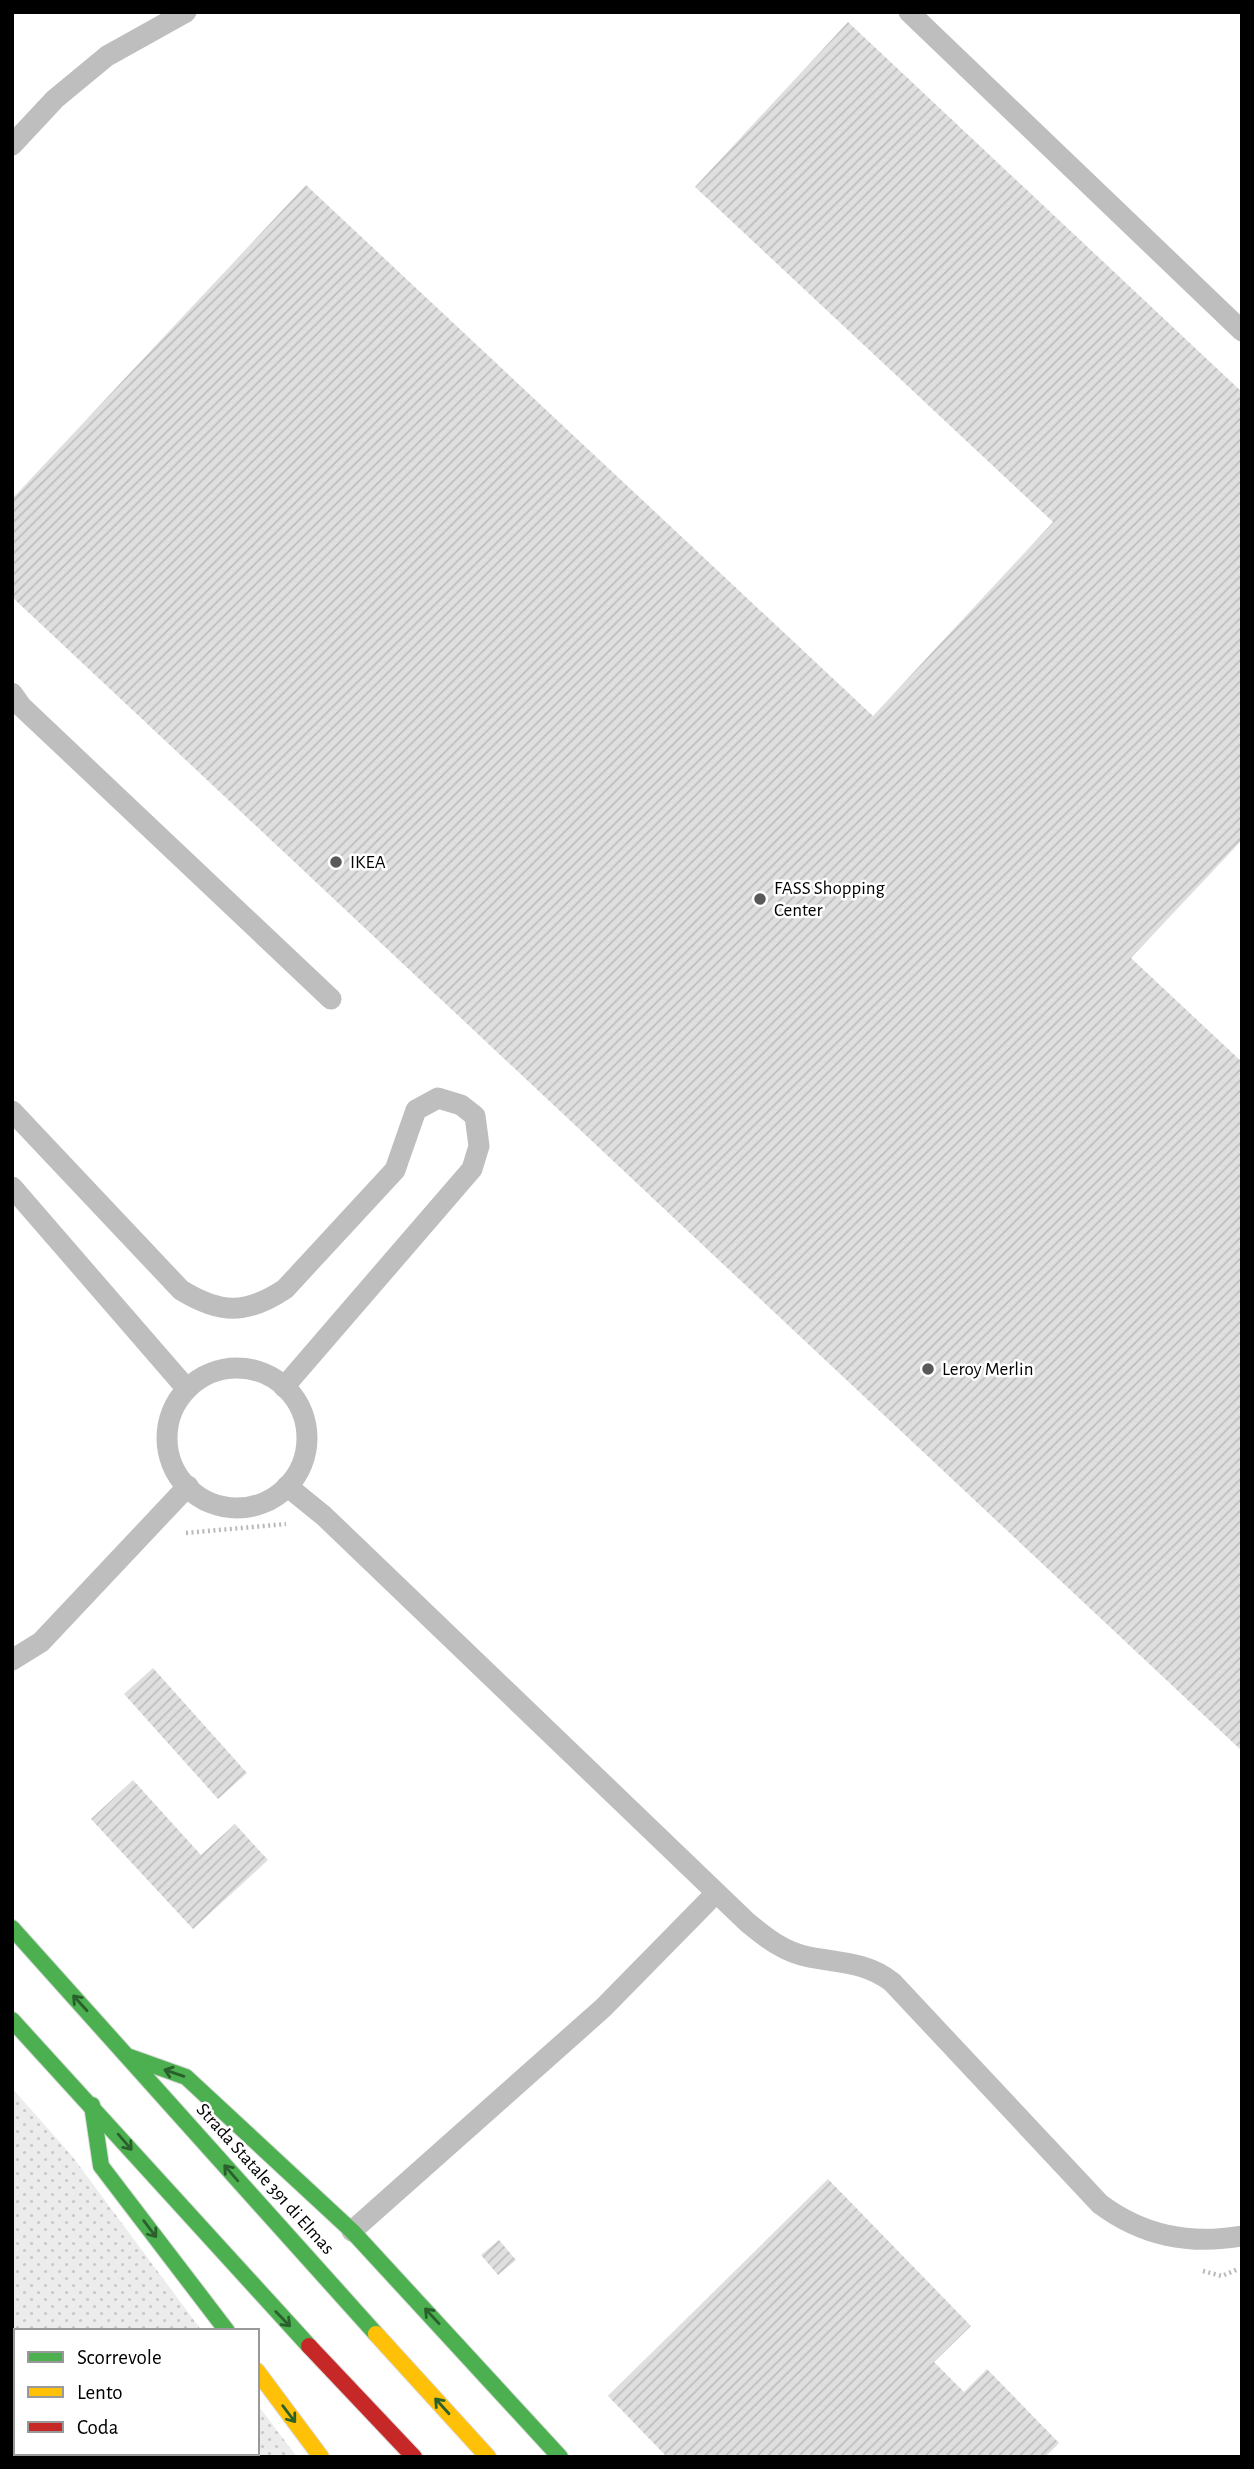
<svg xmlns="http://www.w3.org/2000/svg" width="1254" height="2469" viewBox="0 0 1254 2469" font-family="'Alegreya Sans',sans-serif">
<defs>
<pattern id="grass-dots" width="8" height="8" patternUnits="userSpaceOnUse" patternTransform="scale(1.75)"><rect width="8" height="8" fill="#ececec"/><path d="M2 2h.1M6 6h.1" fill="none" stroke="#c9c9c9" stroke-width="1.8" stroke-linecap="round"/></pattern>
<pattern id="building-hatch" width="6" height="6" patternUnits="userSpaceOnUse" patternTransform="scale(1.75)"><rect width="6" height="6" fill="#dfdfdf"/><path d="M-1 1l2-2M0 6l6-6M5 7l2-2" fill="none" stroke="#bebebe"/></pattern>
</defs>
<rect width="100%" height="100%" fill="#fff"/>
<!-- grass -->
<g fill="url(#grass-dots)">
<polygon points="12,2088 72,2156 202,2331 16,2331 16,2433 12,2429"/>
<polygon points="257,2404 297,2457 33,2457 31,2453 257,2453"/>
</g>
<!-- building -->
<g fill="url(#building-hatch)">
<polygon points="848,22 1242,392 1242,840 1131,958 1242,1062 1242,1751 12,597 12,499 306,185 873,716 1053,522 695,187"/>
<polygon points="153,1668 247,1773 218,1799 124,1694"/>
<polygon points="133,1780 201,1855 235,1824 268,1860 193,1929 91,1819"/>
<polygon points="828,2179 971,2326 934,2362 964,2392 987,2369 1059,2443 1045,2457 667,2457 608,2396"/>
<polygon points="499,2240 516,2260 498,2275 481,2255"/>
</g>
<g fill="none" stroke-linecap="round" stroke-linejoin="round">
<defs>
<g id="fast">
<polyline points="12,1928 376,2334"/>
<polyline points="12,2020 309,2346"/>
<polyline points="130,2057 186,2077 352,2231 560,2457"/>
<polyline points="92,2105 101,2166 227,2331"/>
</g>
<g id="slow">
<polyline points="376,2334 488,2457"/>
<polyline points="257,2371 321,2457"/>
</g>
<polyline id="jam" points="309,2346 414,2457"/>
</defs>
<!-- fast casing -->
<use href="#fast" stroke="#dbdbdb" stroke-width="18"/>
<!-- slow casing -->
<use href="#slow" stroke="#dbdbdb" stroke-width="18"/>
<!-- jam casing -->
<use href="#jam" stroke="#dbdbdb" stroke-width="18"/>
<!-- path -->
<g stroke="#b9b9b9" stroke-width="4.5" stroke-dasharray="2 3.5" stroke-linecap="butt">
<polyline points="186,1533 286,1524"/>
<polyline points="1203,2271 1222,2276 1238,2269"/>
</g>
<!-- lane -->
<g stroke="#bebebe" stroke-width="21">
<polyline points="909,12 1242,331"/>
<polyline points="12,145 55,99 107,56 186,12"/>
<polyline points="12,693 22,707 331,999"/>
<path d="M12 1111 181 1290C220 1314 246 1315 285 1289L395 1170 416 1110 438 1098 461 1105 475 1116 479 1146 472 1169 284 1387"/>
<polyline points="12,1187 187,1389"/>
<circle cx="237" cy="1438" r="70"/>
<path d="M287 1486 324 1516 747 1922C766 1938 784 1952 809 1957 840 1963 866 1962 892 1982L1100 2204C1143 2236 1189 2245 1242 2236"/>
<polyline points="12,1660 41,1642 188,1486"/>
<polyline points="352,2231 603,2008 716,1893"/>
</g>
<!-- fast -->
<use href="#fast" stroke="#4caf50" stroke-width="16"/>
<!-- slow -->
<use href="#slow" stroke="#ffc107" stroke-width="16"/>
<!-- jam -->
<use href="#jam" stroke="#c62828" stroke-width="16"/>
</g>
<!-- one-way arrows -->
<defs><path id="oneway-shaft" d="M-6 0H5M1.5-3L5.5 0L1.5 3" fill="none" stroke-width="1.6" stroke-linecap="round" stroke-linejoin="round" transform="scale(1.75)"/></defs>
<g stroke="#2a602c">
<use href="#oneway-shaft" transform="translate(80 2003) rotate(-132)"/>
<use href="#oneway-shaft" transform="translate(174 2073) rotate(-161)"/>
<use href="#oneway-shaft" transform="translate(125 2142) rotate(49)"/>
<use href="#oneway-shaft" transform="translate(231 2173) rotate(-131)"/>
<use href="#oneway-shaft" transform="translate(150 2229) rotate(53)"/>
<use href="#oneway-shaft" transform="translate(432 2316) rotate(-133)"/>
<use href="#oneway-shaft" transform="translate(283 2319) rotate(46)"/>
<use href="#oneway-shaft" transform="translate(442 2406) rotate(-132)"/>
<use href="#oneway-shaft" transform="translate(289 2414) rotate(53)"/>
</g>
<!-- markers -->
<g fill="#595959" stroke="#fff" stroke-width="2.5">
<circle cx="336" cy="862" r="7"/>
<circle cx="760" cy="899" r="7"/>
<circle cx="928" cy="1369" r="7"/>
</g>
<g text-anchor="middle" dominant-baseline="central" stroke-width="5" stroke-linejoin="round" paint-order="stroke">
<!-- poi labels -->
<g font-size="19" fill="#000" stroke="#fff" text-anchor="start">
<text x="350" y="862">IKEA</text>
<text x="774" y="888">FASS Shopping<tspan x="774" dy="22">Center</tspan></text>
<text x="942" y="1369">Leroy Merlin</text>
</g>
<!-- street labels -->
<g font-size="19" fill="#000" stroke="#fff">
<text transform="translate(265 2179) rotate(48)">Strada Statale 391 di Elmas</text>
</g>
</g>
<!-- border -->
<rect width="1254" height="2469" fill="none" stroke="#000000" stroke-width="28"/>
<!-- legend -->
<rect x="14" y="2329" width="245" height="126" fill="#ffffff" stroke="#999999" stroke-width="2"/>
<rect x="28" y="2352" width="35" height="10" fill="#4caf50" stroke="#999999" stroke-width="2"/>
<text x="77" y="2364" font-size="21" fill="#000000">Scorrevole</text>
<rect x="28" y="2387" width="35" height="10" fill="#ffc107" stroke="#999999" stroke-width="2"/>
<text x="77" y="2399" font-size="21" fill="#000000">Lento</text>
<rect x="28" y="2422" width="35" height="10" fill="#c62828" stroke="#999999" stroke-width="2"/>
<text x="77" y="2434" font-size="21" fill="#000000">Coda</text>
</svg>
